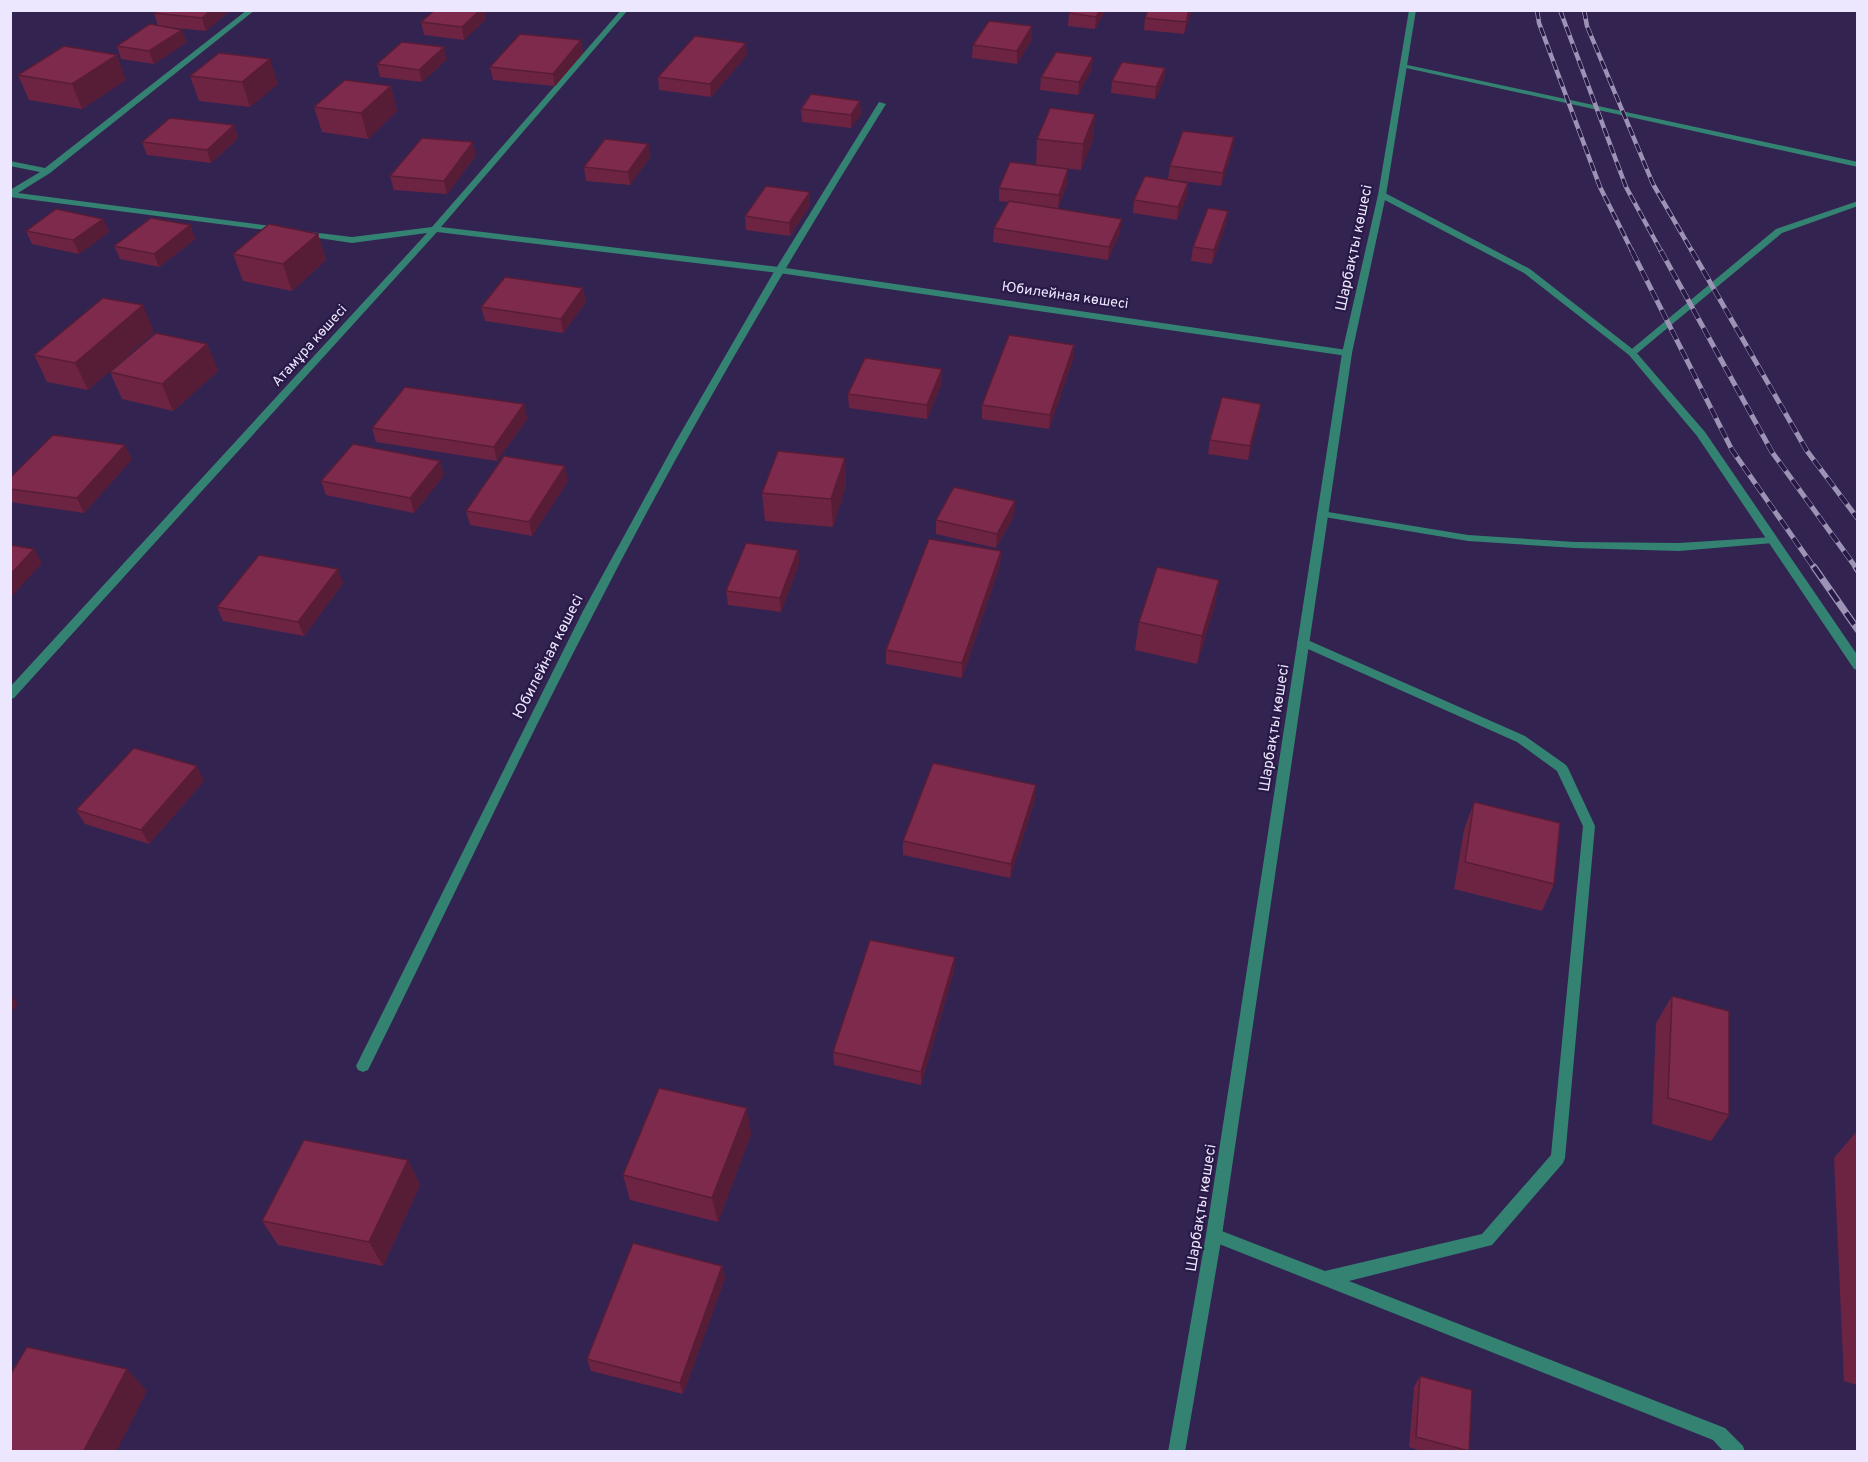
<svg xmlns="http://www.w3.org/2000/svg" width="1868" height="1462" viewBox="0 0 1868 1462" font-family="Overpass,sans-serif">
<rect width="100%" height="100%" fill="#332351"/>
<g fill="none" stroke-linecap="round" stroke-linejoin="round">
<!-- service -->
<g fill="#348272" fill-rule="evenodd">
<polygon points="1403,64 1858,162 1858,167 1406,68 1402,66"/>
<path d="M879 102 886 104C783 270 684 437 595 611 516 762 444 917 368 1070L363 1072 358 1070 356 1066 358 1062 583 611 676 441 775 270Z"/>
<polygon points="1858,201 1858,206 1782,233 1635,355 1632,356 1627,353 1776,229"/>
<polygon points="1322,511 1468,535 1575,542 1679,543 1773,537 1778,540 1773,543 1679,551 1575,548 1468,541 1318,516 1317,514"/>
<polygon points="1303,638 1525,736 1566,765 1568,768 1595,826 1565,1158 1563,1163 1492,1245 1349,1281 1725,1428 1743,1446 1745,1452 1724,1452 1713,1440 1209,1240 1206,1235 1209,1230 1214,1228 1325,1271 1482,1234 1551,1155 1583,826 1557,771 1517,742 1299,645 1297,642"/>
</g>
<!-- minor -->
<g fill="#348272" fill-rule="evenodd">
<polygon points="247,10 255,10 50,173 18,193 279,227 283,230 282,232 10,197 10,190 40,172 10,166 10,161 45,168"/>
<polygon points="621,10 628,10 441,227 779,267 1347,350 1352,353 1347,356 779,273 437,232 14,698 10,699 10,687 427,233 352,243 305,236 302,235 302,231 352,237 432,227"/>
<polygon points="1379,193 1385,193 1530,269 1635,351 1705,432 1858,656 1858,670 1854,669 1697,436 1629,355 1524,273 1379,197"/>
</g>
<!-- tertiary -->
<polygon fill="#348272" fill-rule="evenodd" points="1409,10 1416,10 1386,195 1352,353 1222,1235 1185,1452 1168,1452 1206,1235 1342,353 1378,195"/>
<defs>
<g id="rail-far2">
<polyline points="1537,10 1539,23 1600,187 1633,253"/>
<polyline points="1560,10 1626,187 1662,253"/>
<polyline points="1584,10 1587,26 1653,184 1693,253"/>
</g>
<g id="rail-far1">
<polyline points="1632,251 1732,450 1815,569"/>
<polyline points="1661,251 1772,452 1857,569"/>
<polyline points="1692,251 1807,451 1858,519"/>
</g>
<g id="rail">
<polyline points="1814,567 1858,630"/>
<polyline points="1856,567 1858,570"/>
</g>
</defs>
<!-- rail-far2 casing -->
<use href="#rail-far2" stroke="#9d93b4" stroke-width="4.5"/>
<!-- rail-far1 casing -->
<use href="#rail-far1" stroke="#9d93b4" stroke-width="5"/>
<!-- rail casing -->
<use href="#rail" stroke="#9d93b4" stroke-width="7"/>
<!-- rail-far2 -->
<use href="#rail-far2" stroke="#291946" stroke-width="3" stroke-dasharray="9" stroke-linecap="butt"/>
<!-- rail-far1 -->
<use href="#rail-far1" stroke="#291946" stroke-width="4" stroke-dasharray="11" stroke-linecap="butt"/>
<!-- rail -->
<use href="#rail" stroke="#291946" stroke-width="4.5" stroke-dasharray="14" stroke-linecap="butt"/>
</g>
<!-- wall -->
<g fill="#6c2442">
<polygon points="158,10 230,10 206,31 158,26 154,13"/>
<polygon points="435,10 484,10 486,19 464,40 424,35 421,22"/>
<polygon points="1106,10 1095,29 1068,26 1069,13"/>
<polygon points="1191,13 1184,34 1144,30 1145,18"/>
<polygon points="1032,26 1032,39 1017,64 972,58 973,45"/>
<polygon points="581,40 583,53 555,86 493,80 490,67"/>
<polygon points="187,42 154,64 121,59 117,46"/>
<polygon points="747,55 711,97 659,90 658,77"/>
<polygon points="447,59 422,82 380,77 377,64"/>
<polygon points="1165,68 1164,80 1155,99 1111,93 1112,81"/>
<polygon points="1092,69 1078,95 1040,90 1041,77"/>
<polygon points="18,75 126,80 82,109 29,100"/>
<polygon points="190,76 278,84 250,107 199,101"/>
<polygon points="391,86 397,111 368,139 322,132 314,107"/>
<polygon points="801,109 861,114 851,128 802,122"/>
<polygon points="1095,114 1093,139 1081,170 1036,165 1037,139"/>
<polygon points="234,125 238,138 211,163 147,155 142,142"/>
<polygon points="1234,137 1232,150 1221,186 1168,179 1170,166"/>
<polygon points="648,144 650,157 630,185 586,181 584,167"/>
<polygon points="476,155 447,194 394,190 390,176"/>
<polygon points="1068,182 1058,208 1032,205 1120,232 1108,260 993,242 994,228 1008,202 999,201 999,188"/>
<polygon points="1188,183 1187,196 1177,220 1133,213 1134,200"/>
<polygon points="810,205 790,236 746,230 745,216"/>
<polygon points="103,219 109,232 79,254 32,244 26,231"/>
<polygon points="1226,224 1212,264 1191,261 1193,247"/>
<polygon points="190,225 195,239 159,267 120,259 114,246"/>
<polygon points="318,234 326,260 292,291 243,281 233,254"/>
<polygon points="583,288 586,302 563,333 485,321 481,307"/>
<polygon points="154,332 88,390 47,382 34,355"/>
<polygon points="207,344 218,371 173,411 122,399 110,372"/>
<polygon points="1074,345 1073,359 1049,429 982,419 982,405"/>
<polygon points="942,383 927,419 849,408 848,394"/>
<polygon points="524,404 527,419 497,461 376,442 372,428"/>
<polygon points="1261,404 1248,460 1208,454 1210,440"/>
<polygon points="845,458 846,485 833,527 765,521 762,493"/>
<polygon points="132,459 84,513 10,502 10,478"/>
<polygon points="444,475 414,513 326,495 321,481"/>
<polygon points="568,481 532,536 470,525 466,511"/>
<polygon points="1015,501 1014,516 996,548 936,534 936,520"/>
<polygon points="798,550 799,564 781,612 728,605 726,591"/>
<polygon points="1001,551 1000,565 962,678 886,664 886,650"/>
<polygon points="1219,580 1214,608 1197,664 1135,650 1139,622"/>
<polygon points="343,583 304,636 223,621 217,607"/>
<polygon points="204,781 149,844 85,824 76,810"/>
<polygon points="1035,799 1010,878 903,855 903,841"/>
<polygon points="1474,802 1554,884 1542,911 1454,889 1464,830"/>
<polygon points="954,971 921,1085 834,1065 833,1052"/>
<polygon points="1672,996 1729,1115 1711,1141 1652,1124 1656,1023"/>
<polygon points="1857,1131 1857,1385 1844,1381 1834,1158"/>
<polygon points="751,1134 718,1222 630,1200 623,1175"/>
<polygon points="408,1160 420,1185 383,1266 278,1245 262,1221"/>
<polygon points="722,1266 725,1278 683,1394 591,1371 587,1359"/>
<polygon points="1420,1376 1468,1452 1424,1452 1409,1447 1414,1387"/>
</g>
<!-- shaded-wall -->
<g fill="#581d36">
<polygon points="211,10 230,10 206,31 202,18"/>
<polygon points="480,10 484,10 486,19 464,40 462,27"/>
<polygon points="1100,10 1106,10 1095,29 1096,17"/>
<polygon points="1189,10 1191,10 1191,13 1184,34 1186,22"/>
<polygon points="1032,26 1032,39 1017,64 1017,51"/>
<polygon points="182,30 187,42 154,64 149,51"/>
<polygon points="581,40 583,53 555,86 553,74"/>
<polygon points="746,43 747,55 711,97 710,84"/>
<polygon points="444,47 447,59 422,82 419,70"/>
<polygon points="117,55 126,80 82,109 72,84"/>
<polygon points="1093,57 1092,69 1078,95 1079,82"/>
<polygon points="270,59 278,84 250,107 242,82"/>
<polygon points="1165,68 1164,80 1155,99 1156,87"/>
<polygon points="391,86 397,111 368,139 361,113"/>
<polygon points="860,101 861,114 851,128 851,115"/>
<polygon points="1095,114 1093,139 1081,170 1083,144"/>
<polygon points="234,125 238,138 211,163 207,150"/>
<polygon points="1234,137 1232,150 1221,186 1223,173"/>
<polygon points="473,142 476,155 447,194 444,181"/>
<polygon points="648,144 650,157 630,185 628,172"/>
<polygon points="1068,169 1068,182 1058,208 1059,195"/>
<polygon points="1188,183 1187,196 1177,220 1178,207"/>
<polygon points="810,192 810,205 790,236 789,223"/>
<polygon points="1228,211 1226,224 1212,264 1214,250"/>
<polygon points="103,219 109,232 79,254 73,240"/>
<polygon points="1122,219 1120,232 1108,260 1109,247"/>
<polygon points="190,225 195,239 159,267 154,254"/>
<polygon points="318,234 326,260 292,291 283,264"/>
<polygon points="583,288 586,302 563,333 561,319"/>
<polygon points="143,305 154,332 88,390 75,363"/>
<polygon points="207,344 218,371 173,411 162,384"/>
<polygon points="1074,345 1073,359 1049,429 1050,415"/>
<polygon points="942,369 942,383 927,419 927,405"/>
<polygon points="524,404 527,419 497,461 494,447"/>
<polygon points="1261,404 1259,418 1248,460 1250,446"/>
<polygon points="125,445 132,459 84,513 77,498"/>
<polygon points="845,458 846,485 833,527 831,499"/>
<polygon points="440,461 444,475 414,513 410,498"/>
<polygon points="565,466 568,481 532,536 529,522"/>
<polygon points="1015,501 1014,516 996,548 997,534"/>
<polygon points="34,549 42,563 10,598 10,575"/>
<polygon points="798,550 799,564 781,612 780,598"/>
<polygon points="1001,551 1000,565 962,678 962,663"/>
<polygon points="338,569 343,583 304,636 298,622"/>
<polygon points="1219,580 1214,608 1197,664 1202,636"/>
<polygon points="197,766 204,781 149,844 141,830"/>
<polygon points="1036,785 1035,799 1010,878 1011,864"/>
<polygon points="955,957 954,971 921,1085 921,1072"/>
<polygon points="10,995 18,1004 10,1014"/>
<polygon points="747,1108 751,1134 718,1222 712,1198"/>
<polygon points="408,1160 420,1185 383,1266 369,1242"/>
<polygon points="722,1266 725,1278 683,1394 680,1383"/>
<polygon points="127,1369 147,1391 116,1452 83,1452"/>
</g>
<!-- building -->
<g fill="#7d2a4d" stroke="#581d36" stroke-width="1.5">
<polygon points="158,10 211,10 202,18 154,13"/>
<polygon points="435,10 480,10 462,27 421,22"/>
<polygon points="1070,10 1100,10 1096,17 1069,13"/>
<polygon points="1148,10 1189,10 1186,22 1145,18"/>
<polygon points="989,21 1032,26 1017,51 973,45"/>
<polygon points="150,24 182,30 149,51 117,46"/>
<polygon points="520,34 581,40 553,74 490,67"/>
<polygon points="695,36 746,43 710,84 658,77"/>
<polygon points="402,42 444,47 419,70 377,64"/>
<polygon points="64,46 117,55 72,84 18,75"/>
<polygon points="1056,52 1093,57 1079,82 1041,77"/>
<polygon points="219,53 270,59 242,82 190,76"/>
<polygon points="1122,62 1165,68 1156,87 1112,81"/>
<polygon points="345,80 391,86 361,113 314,107"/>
<polygon points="811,94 860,101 851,115 801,109"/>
<polygon points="1050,108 1095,114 1083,144 1037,139"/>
<polygon points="170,118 234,125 207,150 142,142"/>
<polygon points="1183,131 1234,137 1223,173 1170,166"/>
<polygon points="422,138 473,142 444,181 390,176"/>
<polygon points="605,139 648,144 628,172 584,167"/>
<polygon points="1010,162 1068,169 1059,195 999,188"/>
<polygon points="1145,176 1188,183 1178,207 1134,200"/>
<polygon points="766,186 810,192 789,223 745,216"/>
<polygon points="1009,201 1122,219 1109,247 994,228"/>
<polygon points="1208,208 1228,211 1214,250 1193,247"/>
<polygon points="56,209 103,219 73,240 26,231"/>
<polygon points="151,218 190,225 154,254 114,246"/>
<polygon points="269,224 318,234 283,264 233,254"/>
<polygon points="505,277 583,288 561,319 481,307"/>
<polygon points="103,298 143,305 75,363 34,355"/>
<polygon points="156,333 207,344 162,384 110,372"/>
<polygon points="1009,335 1074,345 1050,415 982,405"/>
<polygon points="865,358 942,369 927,405 848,394"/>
<polygon points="405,387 524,404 494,447 372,428"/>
<polygon points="1222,397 1261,404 1250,446 1210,440"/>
<polygon points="53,435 125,445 77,498 10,489 10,478"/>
<polygon points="353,444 440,461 410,498 321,481"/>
<polygon points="778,451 845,458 831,499 762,493"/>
<polygon points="504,456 565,466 529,522 466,511"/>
<polygon points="954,487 1015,501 997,534 936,520"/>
<polygon points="929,539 1001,551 962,663 886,650"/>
<polygon points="746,543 798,550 780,598 726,591"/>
<polygon points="10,545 34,549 10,575"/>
<polygon points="259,555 338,569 298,622 217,607"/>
<polygon points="1157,567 1219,580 1202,636 1139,622"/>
<polygon points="134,748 197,766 141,830 76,810"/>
<polygon points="933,763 1036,785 1011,864 903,841"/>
<polygon points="1474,802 1560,823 1554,884 1465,862"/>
<polygon points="870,940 955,957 921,1072 833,1052"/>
<polygon points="1672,996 1729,1011 1729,1115 1668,1098"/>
<polygon points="659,1088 747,1108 712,1198 623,1175"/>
<polygon points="304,1140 408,1160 369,1242 262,1221"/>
<polygon points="633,1243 722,1266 680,1383 587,1359"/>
<polygon points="27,1347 127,1369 83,1452 10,1452 10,1375"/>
<polygon points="1420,1376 1472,1390 1469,1451 1416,1437"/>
</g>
<g text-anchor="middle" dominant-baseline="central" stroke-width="4.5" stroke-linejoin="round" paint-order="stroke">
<!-- far-street labels -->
<g font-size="14" fill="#ece6fe" stroke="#291946">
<text transform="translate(1065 296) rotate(8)">Юбилейная көшесі</text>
<text transform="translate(310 346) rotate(-48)">Атамұра көшесі</text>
</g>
<!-- street labels -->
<g font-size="15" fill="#ece6fe" stroke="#291946">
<text transform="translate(1355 248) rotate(-78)">Шарбақты көшесі</text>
<text transform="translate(549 657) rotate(-63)">Юбилейная көшесі</text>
<text transform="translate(1275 728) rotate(-81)">Шарбақты көшесі</text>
<text transform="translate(1202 1208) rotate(-81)">Шарбақты көшесі</text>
</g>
</g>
<!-- border -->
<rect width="1868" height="1462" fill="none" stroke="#ece6fe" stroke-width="24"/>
</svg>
